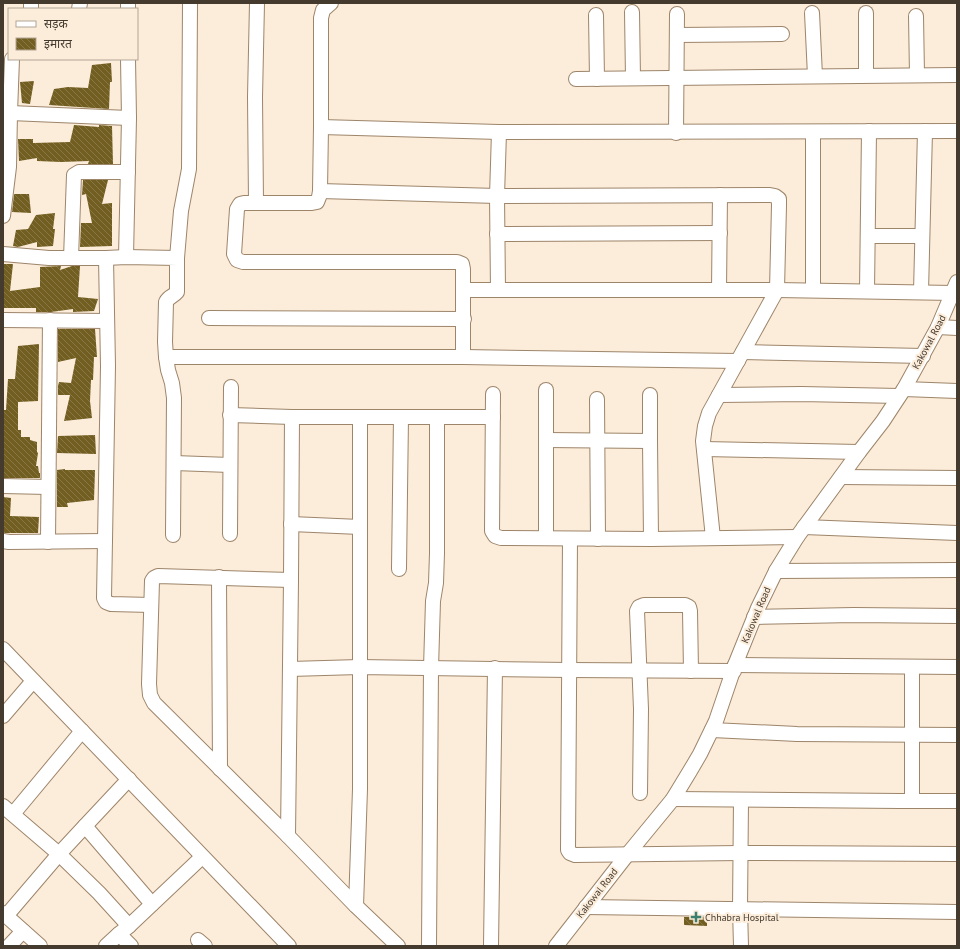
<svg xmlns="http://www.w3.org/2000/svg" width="960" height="949" viewBox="0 0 960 949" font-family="'PT Sans','Noto Sans Devanagari',sans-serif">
<defs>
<pattern id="building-back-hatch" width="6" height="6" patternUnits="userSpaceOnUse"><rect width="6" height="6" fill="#725e20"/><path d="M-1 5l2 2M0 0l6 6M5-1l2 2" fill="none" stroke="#877848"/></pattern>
</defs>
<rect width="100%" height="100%" fill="#fcecda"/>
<!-- building -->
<g fill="url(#building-back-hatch)">
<polygon points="111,63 112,82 110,82 109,109 49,105 54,89 68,87 88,88 92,65"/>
<polygon points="34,81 30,104 22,103 20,82"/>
<polygon points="74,125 99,127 99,125 112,126 113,164 88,164 89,161 61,162 37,161 37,158 19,161 18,139 33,139 33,143 70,142"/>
<polygon points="83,180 108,180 102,204 112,203 112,246 80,247 81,223 92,223 86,194 82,195"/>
<polygon points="14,194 29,194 31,213 12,212"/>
<polygon points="55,213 53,229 55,229 53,246 37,247 37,242 18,247 13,246 16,230 28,229 36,215"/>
<polygon points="3,264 13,264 10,291 40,287 40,267 61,266 60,270 72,266 80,266 78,297 98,299 94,311 73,312 73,309 51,312 36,312 36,308 3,308"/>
<polygon points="58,329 95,329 97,357 94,357 93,380 91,380 90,401 92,418 64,421 70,395 58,395 58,386 59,382 71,383 76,358 58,362"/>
<polygon points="39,344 38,401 18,402 18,430 21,430 21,437 30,437 30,440 37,442 37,452 38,453 36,466 38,466 39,473 40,473 40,478 3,478 3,410 6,410 8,379 15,379 18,346"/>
<polygon points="95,435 96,454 57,453 58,436"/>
<polygon points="65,469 65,470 95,470 94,500 67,503 68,507 57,507 57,470"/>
<polygon points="3,497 11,498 10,516 39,517 38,533 4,533 3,530"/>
<polygon points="684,917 707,917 707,926 684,925"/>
</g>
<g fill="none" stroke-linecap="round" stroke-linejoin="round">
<defs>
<g id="minor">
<polyline points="128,3 128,9"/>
<polyline points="331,3 323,10 321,18 321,127 320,191 497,196 770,195 775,196 779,199 779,205 777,290 709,413 705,426 703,441 713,538"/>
<polyline points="31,9 31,3"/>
<polyline points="79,9 80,3"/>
<polyline points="632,12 633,78"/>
<polyline points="812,13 815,76"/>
<polyline points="866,13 866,75"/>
<polyline points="596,15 597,79"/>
<polyline points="916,16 917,75"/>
<polyline points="677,35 782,34"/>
<polyline points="576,79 957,75"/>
<polyline points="10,113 129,118"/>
<polyline points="321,127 499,132 957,131"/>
<polyline points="813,132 813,290"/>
<polyline points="676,133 677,14"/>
<polyline points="256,203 255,97 257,3"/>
<polyline points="3,216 9,167 10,113 12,59"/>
<polyline points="497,234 720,233"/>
<polyline points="868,236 922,236"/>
<polyline points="3,254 49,258 106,258 108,366 104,598 106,602 111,604 151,605"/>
<polyline points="126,257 129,118 128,59"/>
<polyline points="71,258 74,175 79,172 128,172"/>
<path d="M106 258 126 257 177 258V292C173 297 169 296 166 302L165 342 166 357 168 370 172 383 174 398 173 535"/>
<polyline points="177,258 181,211 189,169 190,3"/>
<polyline points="463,290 777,290 953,293"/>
<polyline points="498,290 497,196 499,132"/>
<polyline points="719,290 720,195"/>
<polyline points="867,291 869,131"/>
<polyline points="921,292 925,131"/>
<polyline points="209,318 464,319"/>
<polyline points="3,320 107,321"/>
<polyline points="938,327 957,328"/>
<polyline points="743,352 923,356"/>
<polyline points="166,357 463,357 463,269 462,264 457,262 243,262 237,260 234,254 237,209 240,204 244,203 312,203 317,202 319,197 320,191"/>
<polyline points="463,357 738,361"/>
<polyline points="904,389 957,391"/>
<polyline points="493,394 492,531 495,536 501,538 651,539 797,537"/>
<polyline points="650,395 650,441 651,539"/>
<polyline points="719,395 801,394 899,396"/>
<polyline points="597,399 598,539"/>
<polyline points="230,415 292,417"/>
<polyline points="437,417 493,417"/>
<polyline points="546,440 650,441"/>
<polyline points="704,449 859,452"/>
<polyline points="174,463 230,465"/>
<polyline points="841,477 957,478"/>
<polyline points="3,486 48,487"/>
<polyline points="291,524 360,527"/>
<polyline points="804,527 957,533"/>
<polyline points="230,534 231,387"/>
<polyline points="546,538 546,390"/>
<polyline points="570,539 568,850 570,853 575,855 740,853 957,854"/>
<polyline points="3,541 9,542 105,541"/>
<polyline points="48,542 50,320"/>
<polyline points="399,569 401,417"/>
<polyline points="776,571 957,570"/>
<polyline points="219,577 220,769"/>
<polyline points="754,617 854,615 957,616"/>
<polyline points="3,649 289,946"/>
<polyline points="735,665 957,667"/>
<polyline points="912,667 912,801"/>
<polyline points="290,669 359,667 569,670 734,671"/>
<polyline points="3,716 33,681"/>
<polyline points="712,730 797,734 957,735"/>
<polyline points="640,793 641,709 637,611 639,607 644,605 685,605 689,607 690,611 691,671"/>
<polyline points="673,799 900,801 957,801"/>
<polyline points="3,806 59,854 99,893 129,926 119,934 131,946"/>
<polyline points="13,814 82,731"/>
<polyline points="85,826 129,779"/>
<polyline points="288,836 291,580"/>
<polyline points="356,906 360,789 360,417"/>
<polyline points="586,907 957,912"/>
<polyline points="3,913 40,946"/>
<polyline points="6,916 59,854 85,826 152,904"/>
<polyline points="129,926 202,857"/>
<polyline points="198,940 205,946"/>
<polyline points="9,946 23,931"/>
<polyline points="106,946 119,934"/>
<polyline points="398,946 356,906 288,836 154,703 150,695 149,684 152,581 154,578 158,576 291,580 292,417 437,417 437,553 436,583 433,601 431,668 429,946"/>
<polyline points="491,946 495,668"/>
<polyline points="556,946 627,855 673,799 690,771 700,754 716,721 735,665 758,608 776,571 797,537 859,452 883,421 904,389 938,327 957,282"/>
<polyline points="741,946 740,909 741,800"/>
</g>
</defs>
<!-- minor casing -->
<use href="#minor" stroke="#9d856a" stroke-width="16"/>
<!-- minor -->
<use href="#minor" stroke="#fff" stroke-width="14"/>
</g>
<!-- markers -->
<path fill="#3c7e6f" stroke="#fcecda" stroke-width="1.5" d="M694 911h4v4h4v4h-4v4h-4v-4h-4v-4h4z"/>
<g text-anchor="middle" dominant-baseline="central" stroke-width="4" stroke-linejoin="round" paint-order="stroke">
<!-- street labels -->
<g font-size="10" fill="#443a2e" stroke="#fcecda">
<text transform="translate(929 342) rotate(-62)">Kakowal Road</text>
<text transform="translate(756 615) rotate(-67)">Kakowal Road</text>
<text transform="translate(597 893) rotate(-52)">Kakowal Road</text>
</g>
<!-- poi labels -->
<g font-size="10" fill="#443a2e" stroke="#fcecda" text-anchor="start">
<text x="705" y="917">Chhabra Hospital</text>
</g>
</g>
<!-- border -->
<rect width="960" height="949" fill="none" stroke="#443a2e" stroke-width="8"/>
<!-- legend -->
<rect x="8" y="8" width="130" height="52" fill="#fcecda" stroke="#b2a595"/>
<rect x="16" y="21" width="20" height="6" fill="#ffffff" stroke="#b2a595"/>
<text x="44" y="28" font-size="12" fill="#443a2e">सड़क</text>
<rect x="16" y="38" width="20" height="12" fill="url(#building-back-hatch)" stroke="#b2a595"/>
<text x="44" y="48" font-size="12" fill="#443a2e">इमारत</text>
</svg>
